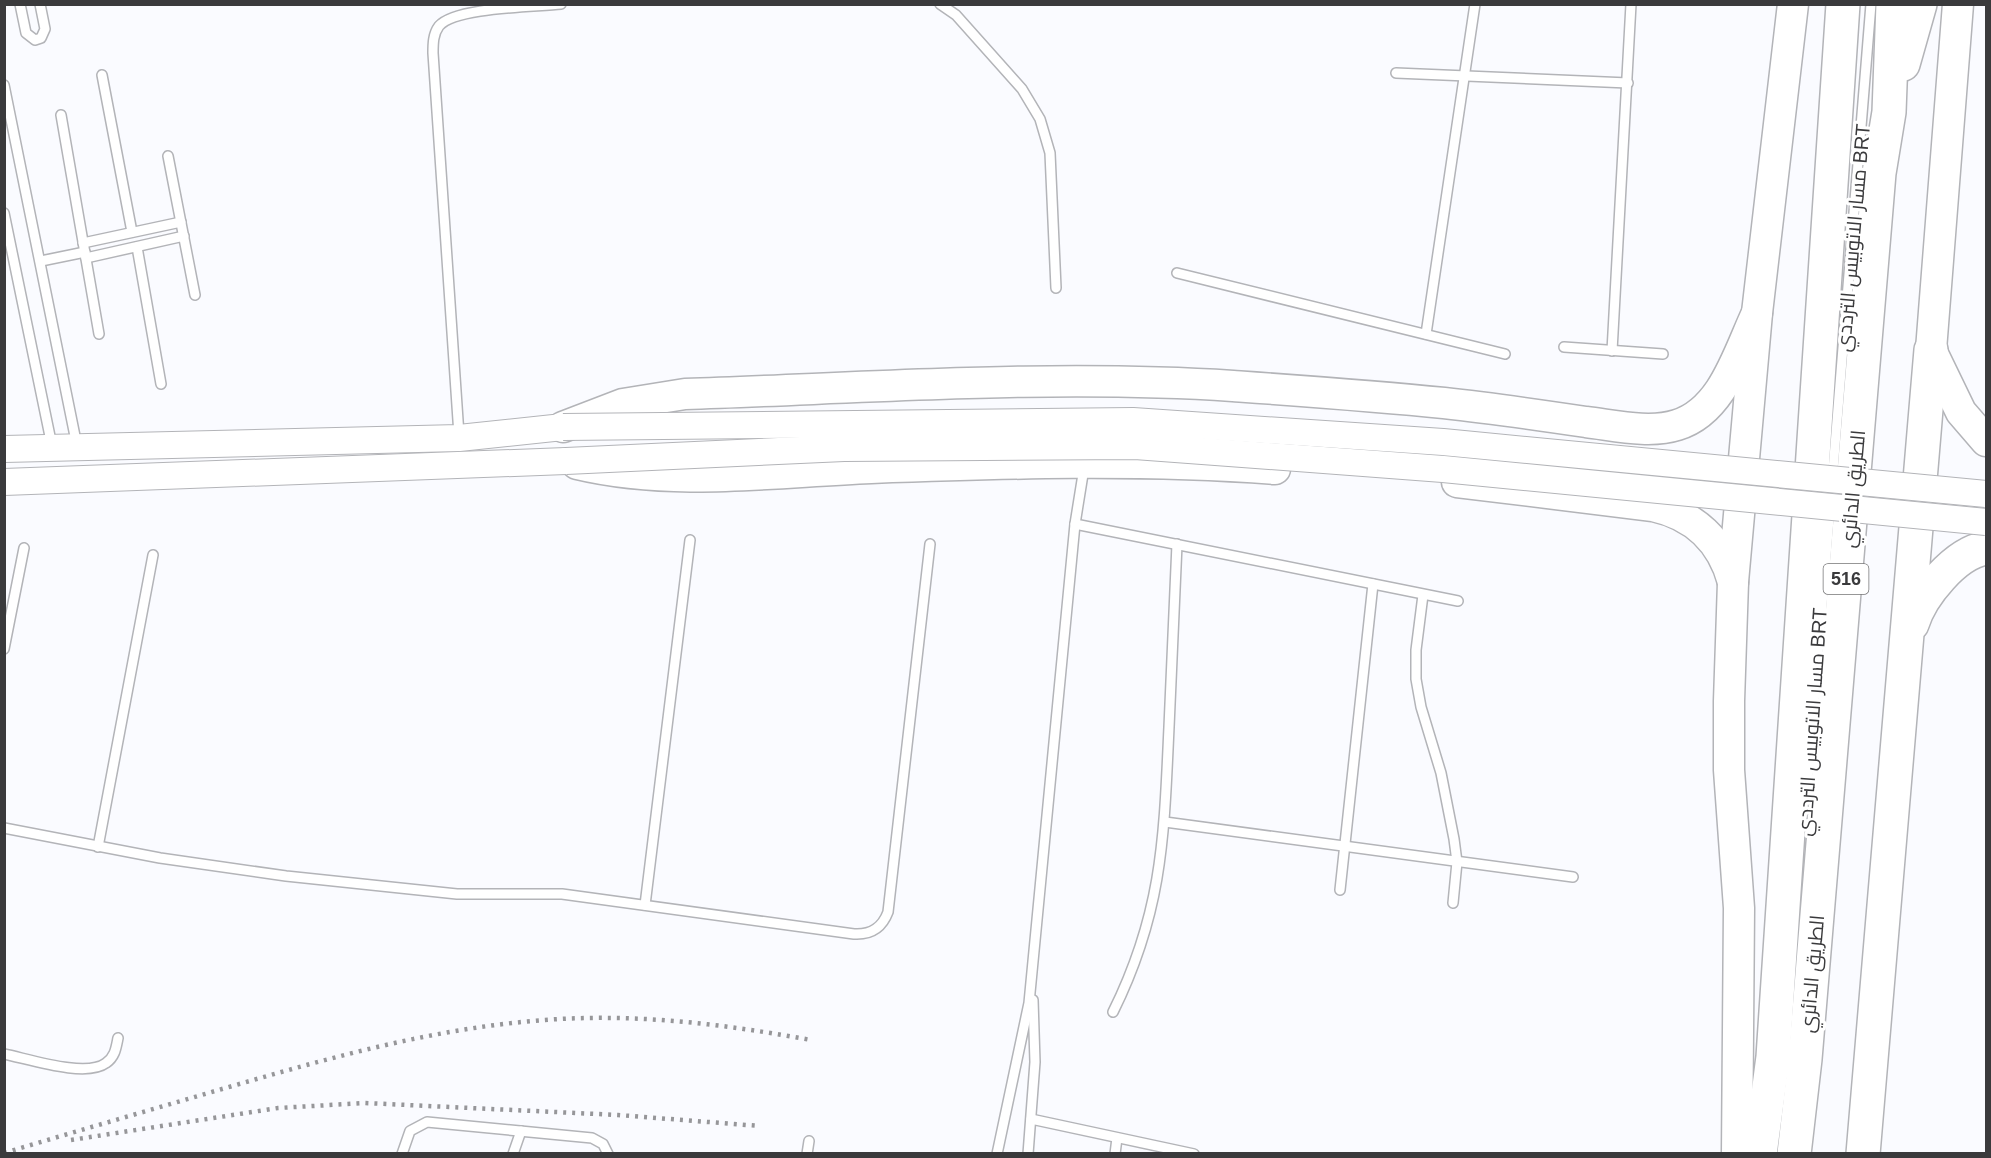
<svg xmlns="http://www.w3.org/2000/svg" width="1991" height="1158" viewBox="0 0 1991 1158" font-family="Helvetica,Cairo,sans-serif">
<rect width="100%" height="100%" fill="#fafbff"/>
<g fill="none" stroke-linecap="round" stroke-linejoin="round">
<defs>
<g id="service">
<polyline points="20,4 26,33 35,40 41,38 45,29 40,4"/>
<polyline points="940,4 956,15 1022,89 1040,119 1050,153 1056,288"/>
<polyline points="1396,73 1628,83"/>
<polyline points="102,75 132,232"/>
<polyline points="4,85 77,446"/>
<polyline points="61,115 99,334"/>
<polyline points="168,156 195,295"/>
<polyline points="4,213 52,446"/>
<polyline points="83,243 181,222"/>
<polyline points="137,247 161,384"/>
<polyline points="86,258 184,236"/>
<polyline points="41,261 85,252"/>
<polyline points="1177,273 1505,354"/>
<polyline points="1426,334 1475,4"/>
<polyline points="1564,347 1663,354"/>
<polyline points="1612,351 1631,4"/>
<path d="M459 435 433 53C433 44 433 34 439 26 455 7 535 7 561 4"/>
<polyline points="1075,524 1458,601"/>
<polyline points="1423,595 1416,650 1416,679 1421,707 1441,773 1454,839 1457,862 1453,903"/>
<polyline points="4,649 24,548"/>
<polyline points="1808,777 1871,4"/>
<polyline points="1165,822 1573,877"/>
<path d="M4 828 160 858 286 876 457 894H562L854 934C871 935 882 928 888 912L930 544"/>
<polyline points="98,847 153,555"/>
<polyline points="1340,890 1373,584"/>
<polyline points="645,905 690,540"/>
<path d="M1113 1012C1163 911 1164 836 1169 727 1172 666 1174 605 1177 544"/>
<path d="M4 1054C29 1059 86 1078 106 1063 115 1057 116 1048 118 1038"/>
<polyline points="1031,1119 1194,1154"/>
<polyline points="402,1154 410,1131 427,1122 592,1138 603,1144 608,1154"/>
<polyline points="513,1154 521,1131"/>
<polyline points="807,1154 809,1141"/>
<polyline points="997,1154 1029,1003 1075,524 1084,468"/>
<polyline points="1028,1154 1035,1062 1033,1000"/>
<polyline points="1115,1154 1117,1138"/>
</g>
<g id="secondary">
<polyline points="4,449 459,438 563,427"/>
<polyline points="4,482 566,461"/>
</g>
<g id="trunk">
<polyline points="1958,4 1931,350 1961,412 1986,441"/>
<path d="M563 427 623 404 685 394C867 388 1051 374 1233 386 1303 391 1374 396 1444 403 1491 408 1539 415 1586 422 1613 425 1649 434 1677 425 1723 411 1738 353 1757 313"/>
<path d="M577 464C673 487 773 472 871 468 1005 463 1141 459 1275 469"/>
<path d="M1457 482 1653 506C1694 515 1722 541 1733 582"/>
<polyline points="1737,1154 1739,908 1729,770 1729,701 1733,582 1757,313 1793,4"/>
</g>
<g id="motorway">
<polyline points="1903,64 1920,4"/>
<path d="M1912 624C1921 595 1955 553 1986 548"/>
<polyline points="1760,1154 1773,1057 1843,4"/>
<polyline points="1794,1154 1805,1059 1879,173 1889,112 1893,4"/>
<polyline points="1863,1154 1931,350"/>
</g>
</defs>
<!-- service casing -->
<use href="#service" stroke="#b3b4b8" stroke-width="12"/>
<!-- secondary casing -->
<use href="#secondary" stroke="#b3b4b8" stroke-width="28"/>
<!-- trunk casing -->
<use href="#trunk" stroke="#b3b4b8" stroke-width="33"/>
<!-- motorway casing -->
<use href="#motorway" stroke="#b3b4b8" stroke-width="36"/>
<!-- service -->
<use href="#service" stroke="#fff" stroke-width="9"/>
<!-- secondary -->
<use href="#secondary" stroke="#fff" stroke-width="26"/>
<!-- trunk -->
<use href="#trunk" stroke="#fff" stroke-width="30"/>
<!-- motorway -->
<use href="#motorway" stroke="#fff" stroke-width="33"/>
<!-- rail -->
<g stroke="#969699" stroke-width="4.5" stroke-dasharray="3 6" stroke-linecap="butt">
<polyline points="71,1140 278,1108 365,1103 618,1115 760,1126"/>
<path d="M4 1153C77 1131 150 1110 222 1089 329 1058 434 1028 545 1020 635 1013 723 1024 811 1040"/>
</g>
<defs>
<g id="secondary-bridge">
<polyline points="563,427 1133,421 1443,442 1986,494"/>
<polyline points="566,461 844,448 1135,446 1443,469 1986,522"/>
</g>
</defs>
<!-- secondary-bridge casing -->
<use href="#secondary-bridge" stroke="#b3b4b8" stroke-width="28" stroke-linecap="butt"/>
<!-- secondary-bridge -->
<use href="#secondary-bridge" stroke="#fff" stroke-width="26"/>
</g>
<g text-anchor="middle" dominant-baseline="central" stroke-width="6" stroke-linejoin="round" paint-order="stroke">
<!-- shield labels -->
<rect fill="#fff" stroke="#757576" stroke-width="1.5" x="1823.5" y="564" width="45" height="30" rx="4.5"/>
<g font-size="18" font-weight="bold" fill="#3a3a3c">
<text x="1846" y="579">516</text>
</g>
<!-- street labels -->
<g font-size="20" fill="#3a3a3c" stroke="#fff">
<text transform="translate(1853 238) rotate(-85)">مسار الاتوبيس الترددي BRT</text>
<text transform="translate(1853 489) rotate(-85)">الطريق الدائري</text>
<text transform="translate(1812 722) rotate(-86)">مسار الاتوبيس الترددي BRT</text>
<text transform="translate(1812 974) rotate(-85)">الطريق الدائري</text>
</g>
</g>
<!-- border -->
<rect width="1991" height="1158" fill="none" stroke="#3a3a3c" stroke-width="12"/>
</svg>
